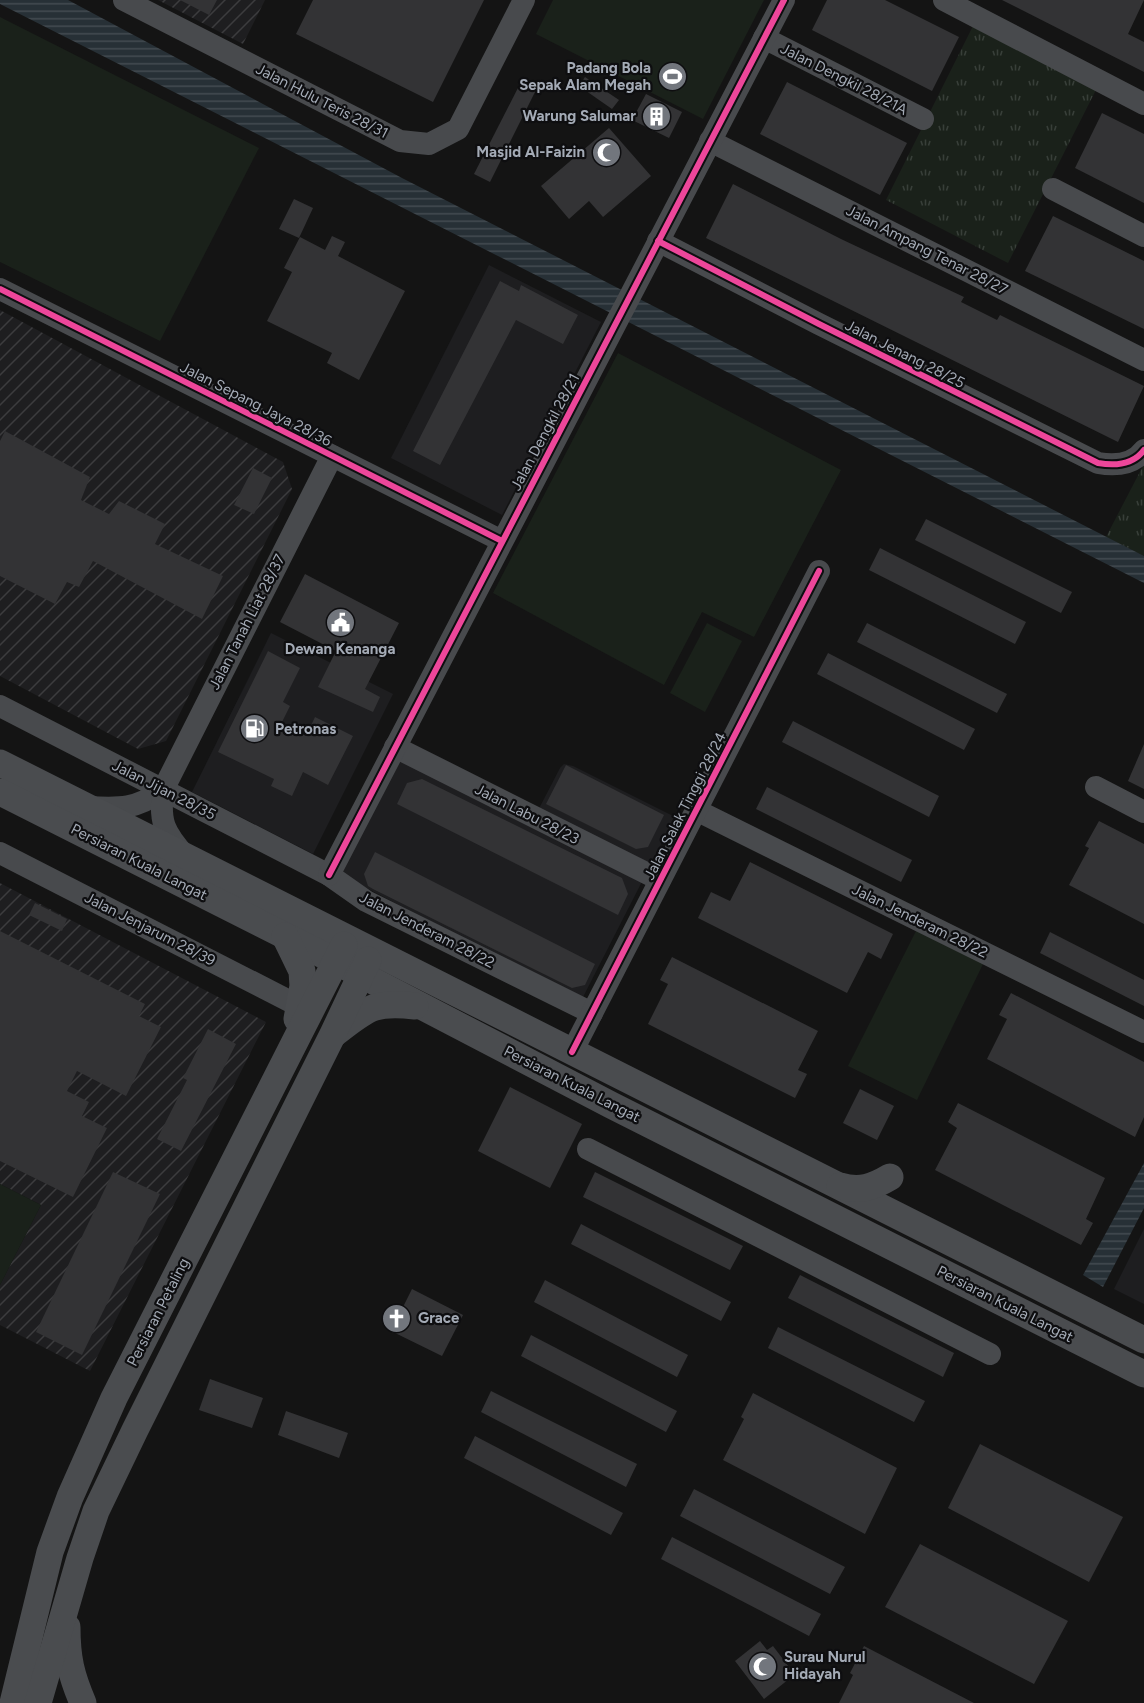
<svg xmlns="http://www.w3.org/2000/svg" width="1144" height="1703" viewBox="0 0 1144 1703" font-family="Figtree,sans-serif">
<defs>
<pattern id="industrial-furrows" width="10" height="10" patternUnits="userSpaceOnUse" patternTransform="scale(1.5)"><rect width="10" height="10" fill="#1e1e20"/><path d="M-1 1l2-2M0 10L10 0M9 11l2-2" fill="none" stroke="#3c3c3e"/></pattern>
<pattern id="park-tufts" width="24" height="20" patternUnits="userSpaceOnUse" patternTransform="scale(1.5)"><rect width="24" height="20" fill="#1a211a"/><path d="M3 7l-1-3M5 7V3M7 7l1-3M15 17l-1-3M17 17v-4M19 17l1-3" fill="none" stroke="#383f39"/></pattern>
<pattern id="water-rules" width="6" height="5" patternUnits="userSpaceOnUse" patternTransform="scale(1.5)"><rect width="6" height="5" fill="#273036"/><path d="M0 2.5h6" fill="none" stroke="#434b51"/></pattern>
</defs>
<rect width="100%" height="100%" fill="#141414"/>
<!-- built -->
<g fill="#1e1e20">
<polygon points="489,265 601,322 502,515 391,458"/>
<polygon points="271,633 393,694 313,854 192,792"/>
<polygon points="397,755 532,822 560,768 564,764 573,766 675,817 581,1001 336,872"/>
<polygon points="1144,1229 1144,1304 1114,1289"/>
</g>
<!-- industrial -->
<g fill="url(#industrial-furrows)">
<polygon points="158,0 265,0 243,44"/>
<polygon points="0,310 283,462 292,489 166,741 138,749 0,676"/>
<polygon points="0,883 266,1022 90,1371 0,1325 0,1285 41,1205 0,1184"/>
</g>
<!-- green -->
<g fill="#1a211a">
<polygon points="553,0 764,0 703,119 536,34"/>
<polygon points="0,17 259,148 160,341 0,262"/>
<polygon points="618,353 841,470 754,637 702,612 664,685 493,593"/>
<polygon points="707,623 742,641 705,712 670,693"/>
<polygon points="917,929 984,962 917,1100 848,1066"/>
<polygon points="0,1184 41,1205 0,1285"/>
</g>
<!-- park -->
<g fill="url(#park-tufts)">
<polygon points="974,24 1098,86 1008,263 886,200"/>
<polygon points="1144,464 1144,556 1106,537"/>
</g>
<!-- water -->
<g fill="url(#water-rules)">
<polygon points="0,0 68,0 402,178 1144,556 1144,583 0,4"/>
<polygon points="1144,1163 1144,1208 1103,1287 1083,1275"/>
</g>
<!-- building -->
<g fill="#333335">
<polygon points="180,0 217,0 209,15"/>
<polygon points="313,0 484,0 433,102 296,34"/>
<polygon points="827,0 885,0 959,37 932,91 812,30"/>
<polygon points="1002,0 1144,0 1128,34 1144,42 1144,72"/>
<polygon points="585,77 619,100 612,109 579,86"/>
<polygon points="522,80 537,88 490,182 474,174"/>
<polygon points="787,82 907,143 880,195 760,134"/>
<polygon points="646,94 682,112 669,138 632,120"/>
<polygon points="1102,113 1144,134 1144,203 1075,168"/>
<polygon points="609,128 651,176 603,217 589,201 569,219 541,186"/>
<polygon points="733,184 841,239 964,297 961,302 997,320 1000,315 1144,386 1118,442 706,238"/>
<polygon points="294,199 313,208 299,238 279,229"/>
<polygon points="1053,216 1144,261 1144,329 1025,271"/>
<polygon points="332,236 345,242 338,256 405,291 359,380 327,363 332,353 267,321 292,272 284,268 300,237 325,250"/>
<polygon points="500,281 519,291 521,285 578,315 563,344 516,320 440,465 413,451"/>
<polygon points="5,431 90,477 81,500 109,514 119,501 165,524 155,544 223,576 202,619 93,561 79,587 67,582 55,604 0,576 0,441"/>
<polygon points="253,468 272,478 254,514 234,505"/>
<polygon points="926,519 1072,592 1061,613 915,540"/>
<polygon points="880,548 1026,622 1015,644 869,570"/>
<polygon points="305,574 399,623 365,689 380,697 373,712 318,687 336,651 280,622"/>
<polygon points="867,623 1007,694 997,713 857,642"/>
<polygon points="268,651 300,668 283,702 290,706 281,724 306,736 315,717 353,736 328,785 303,772 292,796 271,786 274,779 218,752"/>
<polygon points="828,653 975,729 964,750 817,674"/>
<polygon points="793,721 939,796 929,817 782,742"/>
<polygon points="1144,744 1144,789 1128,781"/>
<polygon points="566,765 664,815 648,847 636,849 546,804"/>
<polygon points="422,779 622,878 628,894 618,915 397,804 407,783"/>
<polygon points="767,787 912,860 901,882 756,809"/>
<polygon points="1099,821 1144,844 1144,924 1069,885 1089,848 1085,846"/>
<polygon points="375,852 595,964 585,985 572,988 373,889 368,886 364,874"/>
<polygon points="750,862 893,934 881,959 868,952 847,993 698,918 711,892 730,901"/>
<polygon points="35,903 67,919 62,931 29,915"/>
<polygon points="0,931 145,1004 139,1016 161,1027 126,1096 77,1071 67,1091 89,1102 82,1116 107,1128 73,1197 0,1161"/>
<polygon points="1050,932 1144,980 1144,1006 1040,953"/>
<polygon points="672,957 818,1031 798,1070 807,1074 795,1098 648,1024 668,984 660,980"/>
<polygon points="1011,993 1144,1062 1144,1117 1135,1137 987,1059 1007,1019 999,1015"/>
<polygon points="208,1029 236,1044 181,1151 157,1139 187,1080 183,1078"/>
<polygon points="510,1087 582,1124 550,1188 478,1151"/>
<polygon points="860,1089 894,1106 877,1140 843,1123"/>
<polygon points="958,1103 1105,1178 1086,1219 1093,1223 1081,1245 935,1170 957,1128 948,1122"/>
<polygon points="113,1172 160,1194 82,1355 36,1332"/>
<polygon points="595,1172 743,1246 730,1270 583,1197"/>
<polygon points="581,1224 731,1302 721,1321 571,1244"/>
<polygon points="800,1275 954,1353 943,1377 788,1298"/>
<polygon points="545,1280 688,1355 677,1377 534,1302"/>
<polygon points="412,1289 463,1315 442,1356 391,1331"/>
<polygon points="778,1327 925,1401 914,1422 768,1348"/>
<polygon points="531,1335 677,1411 666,1432 521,1356"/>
<polygon points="210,1379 263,1398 252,1428 199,1410"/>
<polygon points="491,1391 637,1464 626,1487 481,1412"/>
<polygon points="753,1393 897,1468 865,1534 723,1460 744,1419 741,1417"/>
<polygon points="286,1411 348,1433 339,1458 278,1435"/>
<polygon points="475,1436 623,1513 611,1535 464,1458"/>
<polygon points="980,1444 1123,1517 1089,1582 948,1508"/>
<polygon points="694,1489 845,1567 830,1594 680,1516"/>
<polygon points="672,1537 821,1614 809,1636 661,1559"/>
<polygon points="920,1544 1068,1621 1034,1684 885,1607"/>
<polygon points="760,1641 767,1650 773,1646 792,1671 786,1675 789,1679 764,1699 735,1661"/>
<polygon points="864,1646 974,1703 839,1703 853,1675 850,1673"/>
</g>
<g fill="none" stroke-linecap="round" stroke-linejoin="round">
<!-- minor -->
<g stroke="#484a4d" stroke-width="22">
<polyline points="124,0 400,141 429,144 458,129 524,0"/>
<polyline points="944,0 1144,104"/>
<polyline points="764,38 923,119"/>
<polyline points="710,141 1144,360"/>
<polyline points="1053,189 1144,236"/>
<path d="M658 241 819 324 1098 463C1115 466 1133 465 1144 450"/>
<polyline points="0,289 502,541"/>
<polyline points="0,706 329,875 366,901 592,1013"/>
<polyline points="395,747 660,880"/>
<polyline points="1096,787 1144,812"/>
<path d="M88 807C121 809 136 809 163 790"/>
<polyline points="696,810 1144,1032"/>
<polyline points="0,853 299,1006"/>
<path d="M185 856C164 832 159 822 163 790L332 456"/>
<polyline points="329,875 784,0"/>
<polyline points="572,1052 819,571"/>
<polyline points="588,1149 990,1354"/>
</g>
<!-- major -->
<g stroke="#4a4c4f" stroke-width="27">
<polyline points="0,763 1144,1340"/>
<polyline points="0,792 335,961 611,1105 1144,1374"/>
<polyline points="285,936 302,971 303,986 297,1019"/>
<path d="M334 1034C367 1009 372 1001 415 1006"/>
<path d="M840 1186C860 1192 873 1187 890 1177"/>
<path d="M67 1627C67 1658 71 1675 83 1703"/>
<polyline points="13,1703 50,1552 70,1497 114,1398 344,945"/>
<polyline points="38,1703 80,1558 96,1511 135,1430 333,1034 368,960"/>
</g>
<defs>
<g id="cycleway">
<path d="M658 241 819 324 1098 463C1115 466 1133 465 1144 450"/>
<polyline points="0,289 502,541"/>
<polyline points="329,875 784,0"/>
<polyline points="572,1052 819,571"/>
</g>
</defs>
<!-- cycleway casing -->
<use href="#cycleway" stroke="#0e0e10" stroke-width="10"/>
<!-- cycleway -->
<use href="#cycleway" stroke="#ed469a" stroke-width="6"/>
</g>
<!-- icons -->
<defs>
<symbol id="stadium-disc" viewBox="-11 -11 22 22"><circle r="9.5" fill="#72767d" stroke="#0e0e10"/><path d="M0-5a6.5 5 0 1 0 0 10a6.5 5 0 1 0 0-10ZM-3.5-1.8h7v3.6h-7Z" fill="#fff"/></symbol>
<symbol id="building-disc" viewBox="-11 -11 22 22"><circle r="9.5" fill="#72767d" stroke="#0e0e10"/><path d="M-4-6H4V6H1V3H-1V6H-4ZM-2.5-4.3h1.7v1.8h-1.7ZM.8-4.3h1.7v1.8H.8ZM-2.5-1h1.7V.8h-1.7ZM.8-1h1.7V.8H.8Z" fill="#fff"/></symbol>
<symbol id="mosque-disc" viewBox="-11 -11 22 22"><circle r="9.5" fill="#72767d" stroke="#0e0e10"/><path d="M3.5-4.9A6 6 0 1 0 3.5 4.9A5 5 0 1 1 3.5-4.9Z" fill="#fff"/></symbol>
<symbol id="civic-disc" viewBox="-11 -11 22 22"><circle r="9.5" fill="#72767d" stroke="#0e0e10"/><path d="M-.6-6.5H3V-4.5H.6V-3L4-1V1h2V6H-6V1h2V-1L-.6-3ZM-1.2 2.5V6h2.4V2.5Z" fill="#fff"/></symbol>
<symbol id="fuel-disc" viewBox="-11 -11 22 22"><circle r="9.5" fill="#72767d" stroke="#0e0e10"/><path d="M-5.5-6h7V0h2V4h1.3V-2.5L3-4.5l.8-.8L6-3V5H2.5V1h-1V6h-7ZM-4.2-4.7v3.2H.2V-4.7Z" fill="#fff"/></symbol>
<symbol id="church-disc" viewBox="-11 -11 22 22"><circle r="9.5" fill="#72767d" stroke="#0e0e10"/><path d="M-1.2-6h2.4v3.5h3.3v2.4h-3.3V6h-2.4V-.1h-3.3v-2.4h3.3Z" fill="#fff"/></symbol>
</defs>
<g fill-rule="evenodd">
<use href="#stadium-disc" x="656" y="60" width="33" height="33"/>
<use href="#building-disc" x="640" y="100" width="33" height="33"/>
<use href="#mosque-disc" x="590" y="136" width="33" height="33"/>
<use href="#civic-disc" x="324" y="606" width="33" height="33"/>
<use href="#fuel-disc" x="238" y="712" width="33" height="33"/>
<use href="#church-disc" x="380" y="1302" width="33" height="33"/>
<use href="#mosque-disc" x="746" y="1650" width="33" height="33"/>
</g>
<g text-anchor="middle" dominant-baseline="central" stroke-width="4.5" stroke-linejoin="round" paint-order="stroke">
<!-- poi labels -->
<g font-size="15" font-weight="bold" fill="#a4abb6" stroke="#0e0e10" text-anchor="end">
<text x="651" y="68">Padang Bola<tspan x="651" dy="17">Sepak Alam Megah</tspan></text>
<text x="636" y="116">Warung Salumar</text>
<text x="585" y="152">Masjid Al-Faizin</text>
<text x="340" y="649" text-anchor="middle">Dewan Kenanga</text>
<text x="275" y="729" text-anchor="start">Petronas</text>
<text x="418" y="1318" text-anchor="start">Grace</text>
<text x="784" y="1657" text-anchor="start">Surau Nurul<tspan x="784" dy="17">Hidayah</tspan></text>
</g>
<!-- street labels -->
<g font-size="15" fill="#a4abb6" stroke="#0e0e10">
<text transform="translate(844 79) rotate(27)">Jalan Dengkil 28/21A</text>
<text transform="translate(322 101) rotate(27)">Jalan Hulu Teris 28/31</text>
<text transform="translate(927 250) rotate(27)">Jalan Ampang Tenar 28/27</text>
<text transform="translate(905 354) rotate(27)">Jalan Jenang 28/25</text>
<text transform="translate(256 404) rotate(27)">Jalan Sepang Jaya 28/36</text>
<text transform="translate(545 432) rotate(-62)">Jalan Dengkil 28/21</text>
<text transform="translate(247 622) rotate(-63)">Jalan Tanah Liat 28/37</text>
<text transform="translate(164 790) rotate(27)">Jalan Jijan 28/35</text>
<text transform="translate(685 806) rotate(-63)">Jalan Salak Tinggi 28/24</text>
<text transform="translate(527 814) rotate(27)">Jalan Labu 28/23</text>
<text transform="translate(139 862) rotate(27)">Persiaran Kuala Langat</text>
<text transform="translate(920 921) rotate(26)">Jalan Jenderam 28/22</text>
<text transform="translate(150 929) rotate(27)">Jalan Jenjarum 28/39</text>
<text transform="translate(427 930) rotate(27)">Jalan Jenderam 28/22</text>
<text transform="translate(572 1084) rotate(27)">Persiaran Kuala Langat</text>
<text transform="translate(1005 1304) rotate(27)">Persiaran Kuala Langat</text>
<text transform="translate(158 1312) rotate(-63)">Persiaran Petaling</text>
</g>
</g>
</svg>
